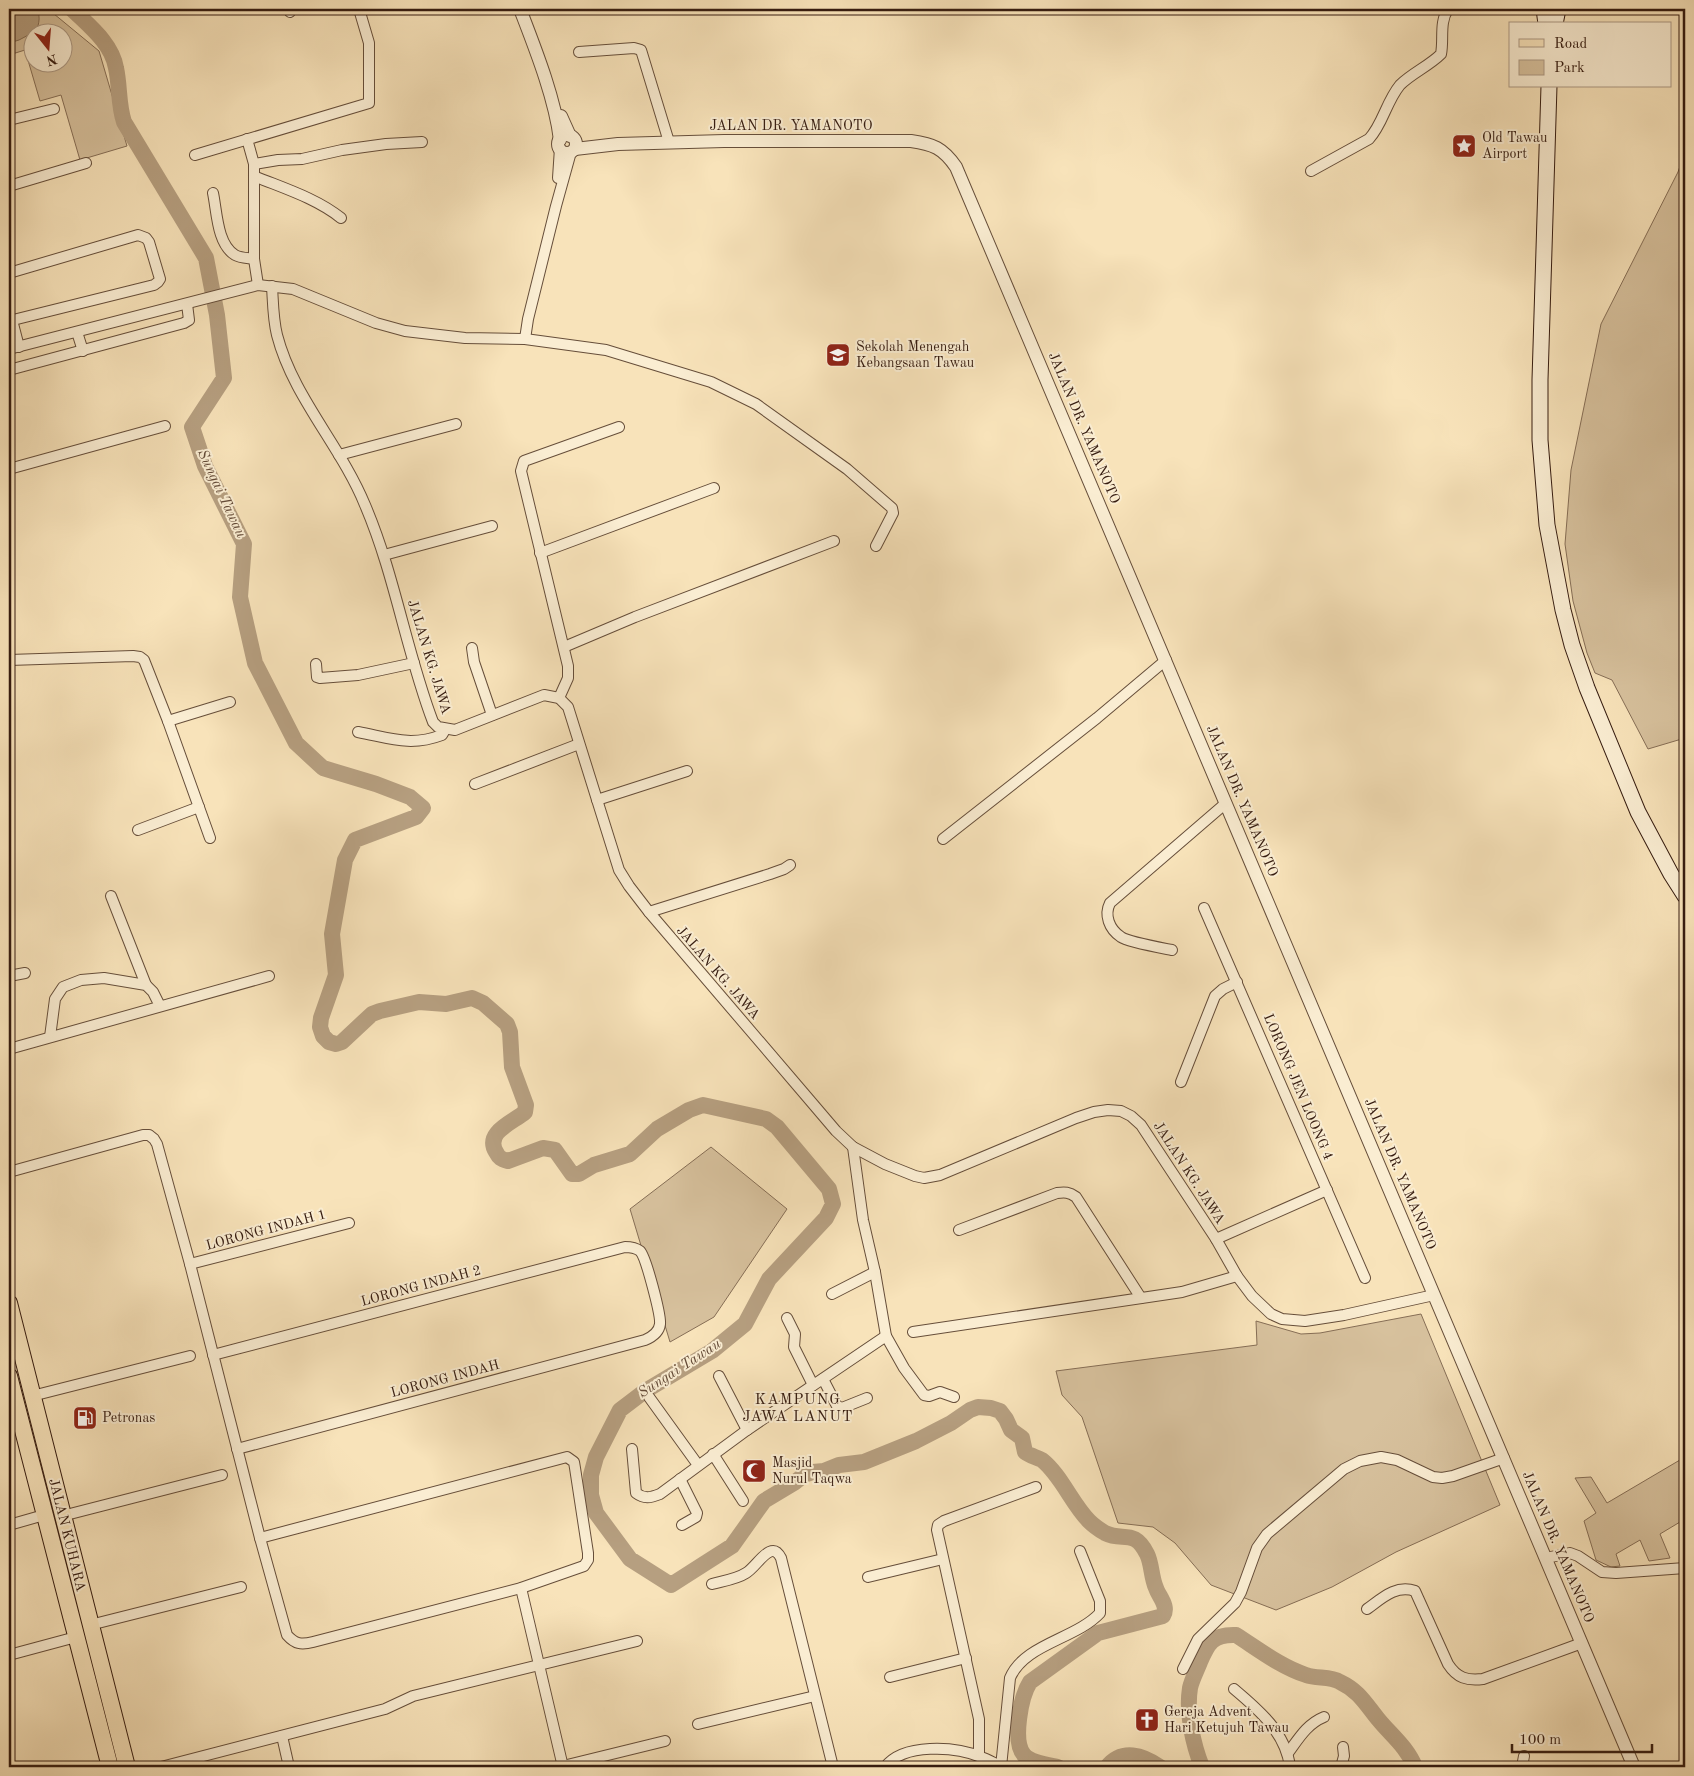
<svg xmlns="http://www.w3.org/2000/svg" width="1694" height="1776" viewBox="0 0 1694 1776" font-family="'Old Standard TT',serif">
<rect width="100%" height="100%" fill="#f8e3ba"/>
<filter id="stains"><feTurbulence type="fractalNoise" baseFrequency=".004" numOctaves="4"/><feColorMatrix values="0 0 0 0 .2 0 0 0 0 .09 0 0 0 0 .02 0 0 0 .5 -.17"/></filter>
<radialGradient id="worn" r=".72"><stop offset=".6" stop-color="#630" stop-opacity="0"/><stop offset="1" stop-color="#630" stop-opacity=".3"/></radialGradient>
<!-- green -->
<g fill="#d7c19d" stroke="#866e56" fill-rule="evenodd">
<path d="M9 9H48L99 51 127 146 80 160 61 95 40 101 25 50 9 55ZM32 32H62V62H32Z"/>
<polygon points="1685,152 1685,738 1648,749 1612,680 1595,673 1587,653 1573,601 1565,544 1571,470 1601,324 1678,172"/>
<polygon points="711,1147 787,1209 714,1317 670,1342 630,1209"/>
<polygon points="1421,1314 1500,1505 1396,1552 1332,1587 1276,1610 1211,1585 1175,1543 1153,1527 1118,1523 1082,1417 1062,1395 1056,1371 1257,1345 1256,1321 1301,1334 1320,1333"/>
<polygon points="1685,1457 1685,1519 1660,1534 1670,1558 1649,1561 1640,1540 1616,1554 1620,1566 1611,1567 1596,1560 1584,1521 1596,1513 1575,1478 1591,1477 1607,1503"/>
</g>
<!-- water -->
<path fill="#b69f80" stroke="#836b53" d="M9 9C16 9 27 7 34 9 42 12 39 25 36 31L19 40 9 43Z"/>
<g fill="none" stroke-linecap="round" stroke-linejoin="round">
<!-- river -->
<g stroke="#b69f80" stroke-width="16">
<path d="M72 9C88 25 112 43 116 68 120 86 118 104 124 122L206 258 217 315 224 378 192 427 205 466 244 544 240 597 255 663 296 743 323 768 376 784 410 797 423 808 416 817 355 840 345 860 332 934 336 975 321 1018 320 1027 323 1036 329 1042 336 1044 342 1042 372 1014 380 1011 419 1002 446 1004 472 998 483 1003 507 1024 510 1032 512 1067 526 1105 525 1112C514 1122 484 1132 496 1152 499 1158 501 1159 508 1161L543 1148 555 1150 572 1174H579L594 1165 630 1154 657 1129 689 1110 703 1105 766 1119 777 1127 829 1189 833 1204 826 1218 769 1279 745 1324 712 1351 645 1391 620 1410 596 1457 591 1475V1495L596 1513 630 1559 671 1585 732 1546 764 1501 794 1483 804 1475 813 1472 824 1471 839 1465 864 1462 916 1441 951 1423 970 1410 978 1407 991 1408 1000 1411 1006 1419 1011 1430 1022 1438 1025 1452C1030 1456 1037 1457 1042 1460 1061 1475 1072 1504 1089 1521 1093 1525 1100 1530 1105 1533 1123 1542 1134 1528 1147 1554 1152 1564 1151 1577 1156 1588 1159 1597 1169 1606 1163 1616L1098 1633 1030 1682C1021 1696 1012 1741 1024 1755 1031 1763 1048 1765 1058 1767"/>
<path d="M1107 1767C1122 1748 1143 1755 1160 1767"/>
<path d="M1202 1767C1193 1744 1186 1713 1190 1688 1192 1679 1197 1670 1200 1662 1208 1643 1213 1634 1236 1635 1258 1649 1281 1667 1306 1675 1317 1679 1330 1676 1340 1682 1359 1691 1365 1703 1378 1719 1391 1735 1407 1747 1415 1767"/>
</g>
<defs>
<g id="minor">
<polyline points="289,9 290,12"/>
<polyline points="579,52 634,48 641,50 669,142"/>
<polyline points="9,120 54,109"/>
<polyline points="247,139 254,164 254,259 258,285"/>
<polyline points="195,155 369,103 369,43 359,9"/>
<polyline points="254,164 278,160 302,159 342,150 386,144 422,142"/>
<path d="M1311 171 1369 139C1383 124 1386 102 1400 85 1412 73 1429 66 1441 54 1444 39 1439 23 1448 9"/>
<path d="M254 176C283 188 316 198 341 218"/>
<polyline points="558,178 560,148"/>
<polyline points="9,186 86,163"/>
<path d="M213 193C217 212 217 244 235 255 240 258 248 258 254 259"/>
<polyline points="9,273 138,235 146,238 149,242 160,279 158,282 154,285 9,321"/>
<path d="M272 286C273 302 273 319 277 335 293 397 341 446 365 505 395 575 406 651 433 722L438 727 455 730 544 695 559 698 568 707 619 870 629 886 649 912 813 1104 836 1131 853 1147 885 1164 915 1176 924 1178 940 1175 1076 1118 1094 1112 1108 1110 1121 1111 1131 1116 1141 1125 1216 1239 1237 1276 1252 1296 1271 1314 1282 1319 1305 1321 1344 1315 1434 1295"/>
<polyline points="12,320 19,347"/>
<polyline points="77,332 83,351"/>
<polyline points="525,339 528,319 556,206 571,152"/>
<polyline points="9,349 258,285 293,289 376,323 405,331 465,338 525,339 606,350 711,382 756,404 847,469 892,508 893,513 876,546"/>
<polyline points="9,370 184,323 189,320 187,304"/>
<polyline points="339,455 456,424"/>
<polyline points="9,469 165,426"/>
<polyline points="540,553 714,488"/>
<polyline points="384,555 492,526"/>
<polyline points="564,647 635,617 834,541"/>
<polyline points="472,648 474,662 492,715"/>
<polyline points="9,660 133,656 140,657 144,660 168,721 210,838"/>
<polyline points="316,664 317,677 320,678 358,675 414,663"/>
<polyline points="559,698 568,678 568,666 521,471 524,461 619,427"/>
<polyline points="168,721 230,702"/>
<path d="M358 732C390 738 410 747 442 735L445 730"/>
<polyline points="475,784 579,744"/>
<polyline points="597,800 687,771"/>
<polyline points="138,830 199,807"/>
<polyline points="943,839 1097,718 1166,660"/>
<polyline points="111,896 146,985"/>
<polyline points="1204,908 1365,1278"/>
<polyline points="649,912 770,874 784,869 790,865"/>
<path d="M1172 950C1162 948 1128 942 1121 937 1109 929 1104 915 1110 903L1226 803"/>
<polyline points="9,976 25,973"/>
<polyline points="50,1037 55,999 63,987 81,980 104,978 146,985 153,992 160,1006"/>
<polyline points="9,1049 269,976"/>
<polyline points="1181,1082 1215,996 1223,989 1237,982"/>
<polyline points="853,1147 863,1220 875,1272 886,1336 904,1368 924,1395 929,1396 940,1392 954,1397"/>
<polyline points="9,1172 143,1135 149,1135 154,1139 157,1144 190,1264 260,1538"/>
<path d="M959 1230 1057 1193C1065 1192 1069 1192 1076 1197L1141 1298"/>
<polyline points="1216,1239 1327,1190"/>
<polyline points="190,1264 349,1223"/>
<polyline points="832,1294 875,1272"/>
<polyline points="787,1318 795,1334 794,1347 813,1385"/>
<polyline points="913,1332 1182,1292 1237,1276"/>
<path d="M213 1355 625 1247C630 1247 636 1248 640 1251 646 1257 661 1315 660 1324 659 1333 652 1337 645 1340L237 1449"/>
<polyline points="719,1376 747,1430"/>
<polyline points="823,1379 837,1406 842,1408 867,1398"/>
<polyline points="32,1396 190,1356"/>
<polyline points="649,1397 698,1465"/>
<path d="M632 1449 636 1493C644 1499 650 1498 660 1494L747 1430 886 1336"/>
<polyline points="713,1454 743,1501"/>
<path d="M567 1457 574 1462 575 1468 588 1553V1560L584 1566 521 1588 313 1642C301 1645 295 1644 287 1635L260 1538Z"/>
<polyline points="680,1479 697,1513 696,1517 682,1525"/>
<polyline points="62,1516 222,1475"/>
<polyline points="9,1525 44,1515"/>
<polyline points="1546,1558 1570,1553 1578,1556 1602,1572 1616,1573 1685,1568"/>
<polyline points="868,1577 943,1559"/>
<path d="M712 1584C723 1581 737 1579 746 1573 757 1567 771 1538 781 1558L833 1767"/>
<polyline points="521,1588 563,1767"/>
<path d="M1367 1609C1381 1599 1396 1584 1415 1591L1448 1664C1457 1678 1467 1681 1483 1679L1582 1643"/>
<polyline points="90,1625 241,1587"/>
<polyline points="9,1655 76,1637"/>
<polyline points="1183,1669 1198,1639 1235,1603 1241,1592 1257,1548 1267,1534 1344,1469 1360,1461 1381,1457 1397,1460 1433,1477 1442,1478 1453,1476 1504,1458"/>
<polyline points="890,1677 966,1658"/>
<path d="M1234 1689C1259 1710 1286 1733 1290 1767"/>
<polyline points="698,1724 815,1696"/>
<polyline points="282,1736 289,1767"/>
<path d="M1288 1753C1299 1738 1307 1724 1324 1717"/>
<polyline points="979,1756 979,1719 937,1530 938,1525 944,1521 1036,1487"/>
<polyline points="563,1766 665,1741"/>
<polyline points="161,1767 385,1709 413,1696 637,1641"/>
<path d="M885 1767C903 1743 955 1746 981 1757 988 1759 995 1764 1002 1767"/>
<path d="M1001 1767 1010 1678C1024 1644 1076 1639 1100 1613V1601L1080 1551"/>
<polyline points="1341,1767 1344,1756 1343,1747"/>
<polyline points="1522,1767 1524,1756"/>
</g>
<g id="tertiary">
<path d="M520 9C535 48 555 98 560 140"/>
<polyline points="561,116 570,136"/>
<circle cx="567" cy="144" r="9"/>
<path d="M575 149 618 144 724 141H911C933 144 943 148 956 167L1634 1767"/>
</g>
<g id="secondary">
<polyline points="1544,9 1546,24"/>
<polyline points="1555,24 1558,9"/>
<polyline points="1549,86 1540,380 1540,440 1547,525 1563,610 1572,645 1587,688 1638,812 1671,874 1685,896"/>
</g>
<g id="primary">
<polyline points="9,1303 127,1767"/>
<polyline points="9,1376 110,1767"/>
</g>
</defs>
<!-- minor casing -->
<use href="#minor" stroke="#664e3a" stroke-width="12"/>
<!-- tertiary casing -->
<use href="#tertiary" stroke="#664e3a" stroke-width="14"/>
<!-- secondary casing -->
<use href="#secondary" stroke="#361c10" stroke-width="17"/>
<!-- primary casing -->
<use href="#primary" stroke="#361c10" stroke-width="18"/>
<!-- minor -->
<use href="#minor" stroke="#faedd2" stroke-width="10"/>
<!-- tertiary -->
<use href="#tertiary" stroke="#faedd2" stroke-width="12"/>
<!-- secondary -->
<use href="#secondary" stroke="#faedd2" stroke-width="15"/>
<!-- primary -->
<use href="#primary" stroke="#f8e3ba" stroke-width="16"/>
</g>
<!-- icons -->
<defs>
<symbol id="sight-square" viewBox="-11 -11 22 22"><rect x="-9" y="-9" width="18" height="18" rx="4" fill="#8f2418" stroke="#faedd2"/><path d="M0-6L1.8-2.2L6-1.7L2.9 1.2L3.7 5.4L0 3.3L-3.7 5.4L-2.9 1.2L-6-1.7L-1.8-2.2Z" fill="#fff"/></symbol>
<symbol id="school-square" viewBox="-11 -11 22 22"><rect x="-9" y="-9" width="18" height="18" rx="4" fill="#8f2418" stroke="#faedd2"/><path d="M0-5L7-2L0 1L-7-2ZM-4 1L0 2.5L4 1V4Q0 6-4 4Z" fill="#fff"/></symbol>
<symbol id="fuel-square" viewBox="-11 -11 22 22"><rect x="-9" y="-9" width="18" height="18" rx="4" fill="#8f2418" stroke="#faedd2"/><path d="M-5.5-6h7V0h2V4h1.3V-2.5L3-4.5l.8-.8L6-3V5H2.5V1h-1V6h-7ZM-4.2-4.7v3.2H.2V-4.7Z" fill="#fff"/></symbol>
<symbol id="mosque-square" viewBox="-11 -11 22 22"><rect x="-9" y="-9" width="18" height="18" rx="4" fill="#8f2418" stroke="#faedd2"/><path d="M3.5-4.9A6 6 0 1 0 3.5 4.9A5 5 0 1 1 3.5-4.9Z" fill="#fff"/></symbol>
<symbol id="church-square" viewBox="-11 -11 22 22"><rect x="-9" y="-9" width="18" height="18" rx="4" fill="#8f2418" stroke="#faedd2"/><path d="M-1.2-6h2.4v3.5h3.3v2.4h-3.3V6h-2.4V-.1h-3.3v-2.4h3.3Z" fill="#fff"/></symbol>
</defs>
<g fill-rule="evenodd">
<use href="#sight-square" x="1450" y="132" width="28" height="28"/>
<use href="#school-square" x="824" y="341" width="28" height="28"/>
<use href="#fuel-square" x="71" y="1404" width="28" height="28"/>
<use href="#mosque-square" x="740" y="1457" width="28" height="28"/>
<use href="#church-square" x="1133" y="1706" width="28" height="28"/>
</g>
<g text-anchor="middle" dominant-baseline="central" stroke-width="4" stroke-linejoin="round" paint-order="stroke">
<!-- street labels -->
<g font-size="14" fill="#361c10" stroke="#faedd2">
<text x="791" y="126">JALAN DR. YAMANOTO</text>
<text transform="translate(1084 428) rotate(67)">JALAN DR. YAMANOTO</text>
<text transform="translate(429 657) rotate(73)">JALAN KG. JAWA</text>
<text transform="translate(1242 801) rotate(67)">JALAN DR. YAMANOTO</text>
<text transform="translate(718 973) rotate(49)">JALAN KG. JAWA</text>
<text transform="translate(1298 1087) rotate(67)">LORONG JEN LOONG 4</text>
<text transform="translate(1189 1173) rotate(57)">JALAN KG. JAWA</text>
<text transform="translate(1400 1174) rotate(67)">JALAN DR. YAMANOTO</text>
<text transform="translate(266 1230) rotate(-15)">LORONG INDAH 1</text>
<text transform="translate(421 1286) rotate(-15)">LORONG INDAH 2</text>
<text transform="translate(445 1379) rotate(-15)">LORONG INDAH</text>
<text transform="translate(67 1535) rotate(76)">JALAN KUHARA</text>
<text transform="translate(1558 1547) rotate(67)">JALAN DR. YAMANOTO</text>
</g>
<!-- poi labels -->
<g font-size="14" fill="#361c10" stroke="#faedd2" text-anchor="start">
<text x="1482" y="138">Old Tawau<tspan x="1482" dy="16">Airport</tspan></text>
<text x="856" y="347">Sekolah Menengah<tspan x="856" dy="16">Kebangsaan Tawau</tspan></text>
<text x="102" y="1418">Petronas</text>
<text x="772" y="1463">Masjid<tspan x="772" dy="16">Nurul Taqwa</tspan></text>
<text x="1164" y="1712">Gereja Advent<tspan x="1164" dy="16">Hari Ketujuh Tawau</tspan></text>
</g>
<!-- water labels -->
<g font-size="15" font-style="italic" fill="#634a37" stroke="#faedd2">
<text transform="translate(221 494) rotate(65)">Sungai Tawau</text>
<text transform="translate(680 1369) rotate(-33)">Sungai Tawau</text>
</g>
<!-- neighbourhood labels -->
<g font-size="15" letter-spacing="1" fill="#361c10" stroke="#faedd2">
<text x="798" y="1400">KAMPUNG<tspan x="798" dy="17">JAWA LANUT</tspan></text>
</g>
</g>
<!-- margin -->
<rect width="1694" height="1776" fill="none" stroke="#f8e3ba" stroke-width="30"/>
<rect x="10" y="10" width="1674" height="1756" fill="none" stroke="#361c10" stroke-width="2.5"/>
<rect x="15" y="15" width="1664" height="1746" fill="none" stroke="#361c10"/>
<!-- legend -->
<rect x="1509" y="22" width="162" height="65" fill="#faedd2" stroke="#ac9984"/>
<rect x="1519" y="39" width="25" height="8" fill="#f8e3ba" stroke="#ac9984"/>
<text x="1554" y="48" font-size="15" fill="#361c10">Road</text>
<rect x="1519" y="60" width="25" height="15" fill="#d7c19d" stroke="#ac9984"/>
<text x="1554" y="72" font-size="15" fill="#361c10">Park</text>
<!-- north arrow -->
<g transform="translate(48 48) rotate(163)"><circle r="24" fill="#faedd2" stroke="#ac9984"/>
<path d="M0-4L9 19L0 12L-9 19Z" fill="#8f2418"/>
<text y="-8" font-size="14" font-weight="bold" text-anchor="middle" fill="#361c10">N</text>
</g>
<!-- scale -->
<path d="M1512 1744v8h140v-8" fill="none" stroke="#361c10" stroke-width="2.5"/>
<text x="1519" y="1744" font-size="15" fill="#361c10" stroke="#faedd2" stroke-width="4" paint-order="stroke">100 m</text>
<rect width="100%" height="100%" filter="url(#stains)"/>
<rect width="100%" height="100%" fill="url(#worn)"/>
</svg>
